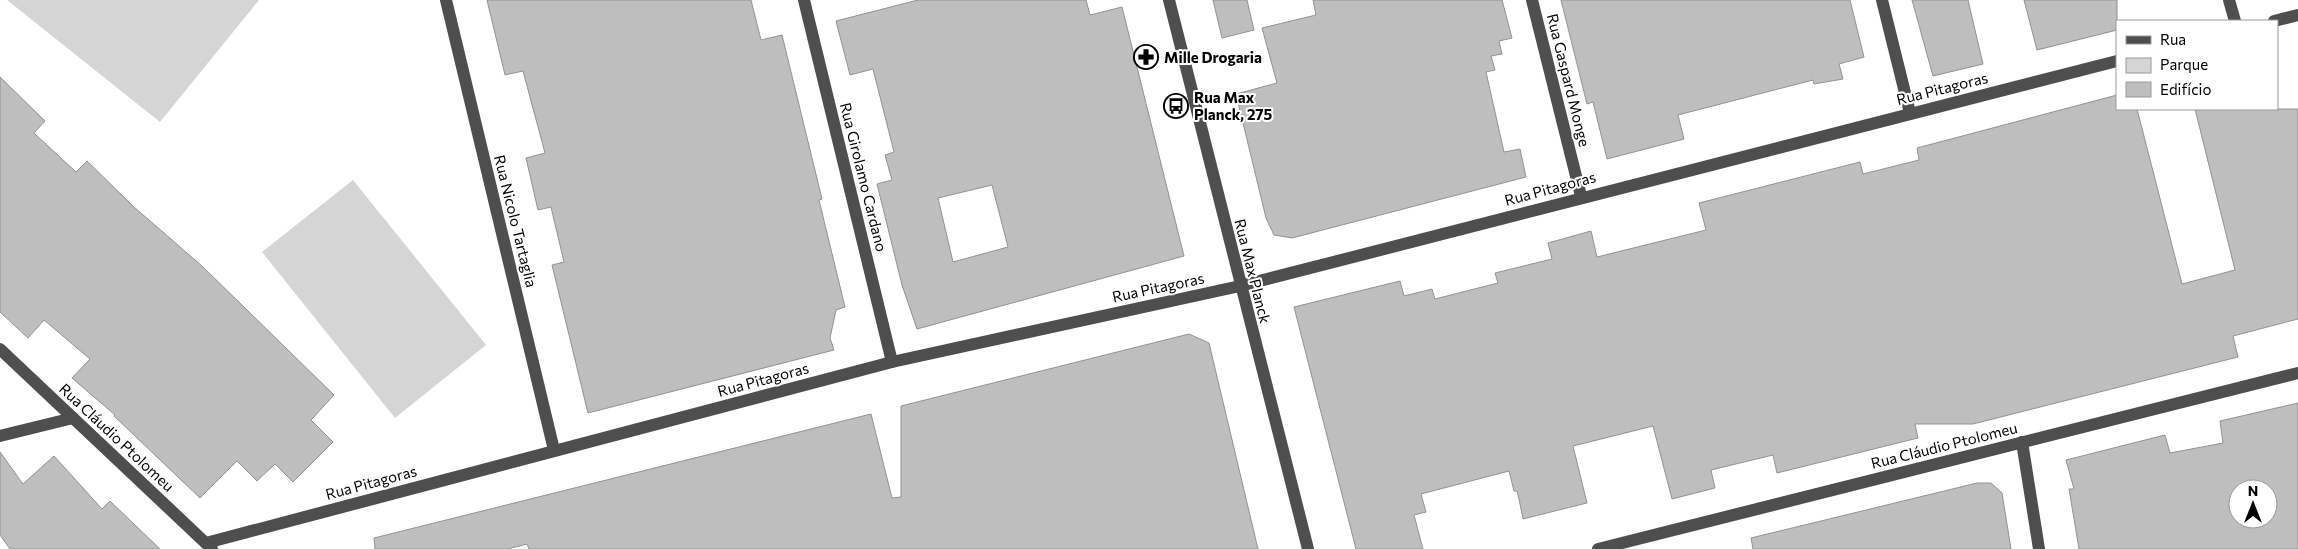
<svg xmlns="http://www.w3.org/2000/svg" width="2298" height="549" viewBox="0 0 2298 549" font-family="Commissioner,sans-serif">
<rect width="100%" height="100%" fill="#fff"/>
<!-- green -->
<g fill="#d5d5d5">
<polygon points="7,0 259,0 160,122"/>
<polygon points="353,180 486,345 395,418 262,252"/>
</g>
<!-- building -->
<g fill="#bebebe" stroke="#929292" fill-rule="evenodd">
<polygon points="487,0 751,0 761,40 782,35 822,199 819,200 845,307 836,310 830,338 834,350 588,413 552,265 564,262 551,207 538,210 526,158 545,153 523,71 505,75"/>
<path d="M918 0H1086L1090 15 1122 7 1184 256 917 329 902 285 877 184 892 180 885 155 894 152 873 69 850 75 836 21ZM992 185 1008 247 953 262 938 198Z"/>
<polygon points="1213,0 1247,0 1254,30 1222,38"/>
<polygon points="1313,0 1502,0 1512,38 1499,41 1502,54 1491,56 1495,70 1486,72 1504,152 1520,149 1526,177 1292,238 1274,235 1266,218 1236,94 1277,83 1262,28 1316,15"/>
<polygon points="1561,0 1850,0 1864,57 1839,64 1843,79 1814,84 1813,80 1678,115 1684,139 1607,159 1593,102 1587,104"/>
<polygon points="1912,0 1968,0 1983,64 1933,76"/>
<polygon points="2024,0 2117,0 2117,30 2037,50"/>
<polygon points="0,77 45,121 34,133 76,172 87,161 134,207 202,266 334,395 311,420 333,442 293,482 275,464 257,481 237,461 200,498 114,416 115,415 72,378 90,359 44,320 28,338 0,312"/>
<polygon points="2117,95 2117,109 2137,109 2182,284 2235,270 2195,109 2298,109 2298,319 2233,336 2238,357 1973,424 1915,424 1918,438 1777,473 1773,455 1711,470 1715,488 1672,499 1653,426 1573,446 1587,503 1523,519 1519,499 1517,491 1514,491 1509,471 1421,494 1426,512 1414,515 1423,549 1356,549 1294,307 1400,281 1404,296 1432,289 1435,299 1498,283 1495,273 1552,259 1548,243 1591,231 1597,257 1706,230 1699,203 1860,162 1863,174 1919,160 1917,148"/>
<polygon points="1189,334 1209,343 1258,549 529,549 527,544 508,549 375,549 374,538 871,414 892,498 901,497 901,406"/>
<path d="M2298 403V549H2079L2069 489H2074L2066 460 2165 435 2170 453 2223 443 2220 421ZM2238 489H2268V519H2238Z"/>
<polygon points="0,452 23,484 54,456 102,509 110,501 160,549 10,549 0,535"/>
<polygon points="1977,483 1991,483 2002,493 2011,549 1753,549 1751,538"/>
</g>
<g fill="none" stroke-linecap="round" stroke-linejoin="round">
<!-- minor -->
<g stroke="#4e4e4e" stroke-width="12">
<polyline points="446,0 554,450"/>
<polyline points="804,0 892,362"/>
<polyline points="1169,0 1308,549"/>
<polyline points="1532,0 1581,196"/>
<polyline points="1882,0 1910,113"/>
<polyline points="2229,0 2235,21"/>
<polyline points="2274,21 2298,15"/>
<polyline points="0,349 212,549"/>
<polyline points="0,436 73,418"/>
<polyline points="2022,442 2039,549"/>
<polyline points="206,543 892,362 1240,286 2117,61"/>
<polyline points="1598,549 2298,373"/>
</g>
</g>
<!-- icons -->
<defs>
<symbol id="pharmacy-ring" viewBox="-11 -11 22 22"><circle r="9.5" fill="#fff" stroke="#000" stroke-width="1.5"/><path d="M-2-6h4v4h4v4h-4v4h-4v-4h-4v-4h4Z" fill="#000"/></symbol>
<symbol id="bus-ring" viewBox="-11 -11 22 22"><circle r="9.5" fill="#fff" stroke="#000" stroke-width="1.5"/><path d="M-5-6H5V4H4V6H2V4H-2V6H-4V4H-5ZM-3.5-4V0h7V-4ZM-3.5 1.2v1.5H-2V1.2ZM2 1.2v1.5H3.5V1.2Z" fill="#000"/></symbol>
</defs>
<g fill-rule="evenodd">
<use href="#pharmacy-ring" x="1132" y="43" width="28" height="28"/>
<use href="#bus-ring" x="1162" y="92" width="28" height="28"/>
</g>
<g text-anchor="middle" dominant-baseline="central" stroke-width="4" stroke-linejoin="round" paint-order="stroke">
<!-- poi labels -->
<g font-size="15" font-weight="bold" fill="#000" stroke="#fff" text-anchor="start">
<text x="1164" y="57">Mille Drogaria</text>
<text x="1194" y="97">Rua Max<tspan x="1194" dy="17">Planck, 275</tspan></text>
</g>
<!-- street labels -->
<g font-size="15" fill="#000" stroke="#fff">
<text transform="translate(1569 80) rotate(76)">Rua Gaspard Monge</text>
<text transform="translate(1942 88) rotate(-14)">Rua Pitagoras</text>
<text transform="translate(864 177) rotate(76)">Rua Girolamo Cardano</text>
<text transform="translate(1550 188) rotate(-15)">Rua Pitagoras</text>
<text transform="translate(516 221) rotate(76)">Rua Nicolo Tartaglia</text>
<text transform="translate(1253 271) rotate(76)">Rua Max Planck</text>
<text transform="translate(1158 287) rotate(-12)">Rua Pitagoras</text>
<text transform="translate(763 379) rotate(-15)">Rua Pitagoras</text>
<text transform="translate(117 437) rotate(43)">Rua Cláudio Ptolomeu</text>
<text transform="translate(1944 445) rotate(-14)">Rua Cláudio Ptolomeu</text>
<text transform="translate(371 482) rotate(-15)">Rua Pitagoras</text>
</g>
</g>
<!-- legend -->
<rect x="2116" y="20" width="162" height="90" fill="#ffffff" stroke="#999999"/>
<rect x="2126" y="36" width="25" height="8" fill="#4e4e4e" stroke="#999999"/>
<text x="2160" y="45" font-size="15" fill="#000000">Rua</text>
<rect x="2126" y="58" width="25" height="15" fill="#d5d5d5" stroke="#999999"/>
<text x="2160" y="70" font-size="15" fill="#000000">Parque</text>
<rect x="2126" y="82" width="25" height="15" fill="#bebebe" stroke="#999999"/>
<text x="2160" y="95" font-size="15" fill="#000000">Edifício</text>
<!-- north arrow -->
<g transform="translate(2253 504)"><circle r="24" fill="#ffffff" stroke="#999999"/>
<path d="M0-4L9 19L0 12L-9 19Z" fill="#000000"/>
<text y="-8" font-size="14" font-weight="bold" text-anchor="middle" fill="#000000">N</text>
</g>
</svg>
